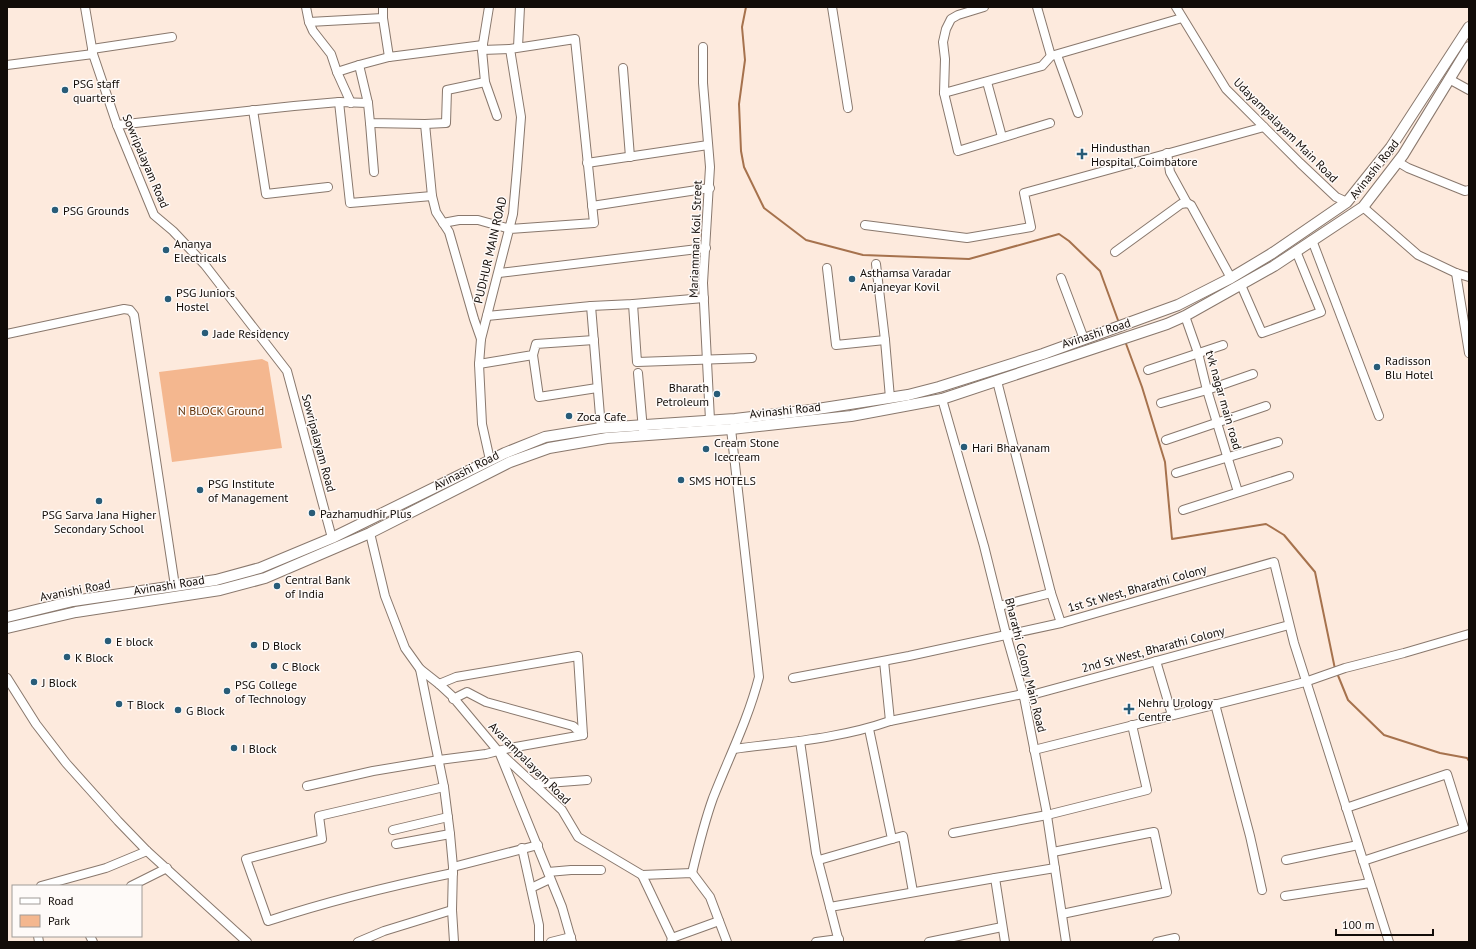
<svg xmlns="http://www.w3.org/2000/svg" width="1476" height="949" viewBox="0 0 1476 949" font-family="'PT Sans',sans-serif">
<rect width="100%" height="100%" fill="#fdeadd"/>
<!-- green -->
<polygon fill="#f4b78f" points="262,359 268,362 282,448 172,462 159,372"/>
<g fill="none" stroke-linecap="round" stroke-linejoin="round">
<!-- stream -->
<g stroke="#a6724d" stroke-width="2">
<polyline points="746,7 742,27 745,60 739,104 741,151 744,167 764,208 806,240 863,255 969,259 1059,234 1069,241 1100,271 1119,323"/>
<polyline points="1125,341 1142,387 1165,462 1172,539 1266,524 1284,535 1315,572 1335,669"/>
<polyline points="1337,673 1348,700 1384,735 1440,753 1467,758 1469,761"/>
</g>
<defs>
<g id="minor">
<polyline points="85,7 93,54 117,125 154,215 173,231 205,265 287,371 332,538"/>
<polyline points="306,7 309,22"/>
<polyline points="383,7 383,18 389,57 483,45"/>
<polyline points="489,7 482,50 510,49"/>
<polyline points="832,7 848,108"/>
<polyline points="984,7 958,15 951,19 946,29 943,42 945,59 944,93 958,151 1050,123"/>
<polyline points="1037,7 1051,56"/>
<polyline points="1176,7 1226,89 1300,163 1336,197 1347,202"/>
<polyline points="518,47 520,7"/>
<polyline points="703,47 703,83 710,167 703,283 710,420"/>
<polyline points="92,49 172,37"/>
<polyline points="482,50 485,82 497,116"/>
<polyline points="1057,55 1078,113"/>
<polyline points="7,65 93,54"/>
<polyline points="623,68 630,157"/>
<polyline points="337,72 359,65"/>
<polyline points="1449,79 1469,90"/>
<polyline points="987,82 1002,137"/>
<polyline points="944,93 1042,66 1051,56 1182,18"/>
<polyline points="339,102 350,203 432,196"/>
<polyline points="351,103 337,72 331,54 313,31 309,22 383,18"/>
<polyline points="368,103 359,65 389,57"/>
<polyline points="253,110 266,194 328,187"/>
<polyline points="370,123 374,172"/>
<polyline points="425,124 446,123 447,90 485,82"/>
<polyline points="117,125 294,106 339,102 368,103 370,123 425,124 432,196 436,212 449,232 474,319 481,339"/>
<polyline points="1167,153 1170,172 1187,203"/>
<polyline points="1398,162 1408,168 1465,191 1469,190"/>
<polyline points="587,163 708,145"/>
<polyline points="592,206 710,188"/>
<polyline points="1363,207 1418,255 1456,273 1469,277"/>
<polyline points="443,223 459,220 478,220 510,229 594,223 575,39 510,49 521,117 517,169 513,214 481,339 479,364 482,424 490,460"/>
<polyline points="865,225 967,238 1031,227 1024,193 1264,127"/>
<polyline points="1312,240 1379,416"/>
<polyline points="1115,252 1181,204 1187,203 1191,205 1231,278"/>
<polyline points="876,264 885,340 890,398"/>
<polyline points="827,268 836,345 885,340"/>
<polyline points="499,273 706,248"/>
<polyline points="1456,273 1469,353"/>
<polyline points="1061,278 1084,339"/>
<polyline points="1241,285 1262,333 1321,312 1296,251"/>
<polyline points="633,304 637,362 752,358"/>
<polyline points="591,306 601,428"/>
<polyline points="487,316 591,306 633,304 704,298"/>
<polyline points="1185,316 1198,353 1207,390 1238,492"/>
<polyline points="7,334 124,309 130,310 134,315 175,586"/>
<polyline points="533,355 539,397 597,388"/>
<polyline points="479,364 533,355 536,344 594,340"/>
<polyline points="1148,370 1223,345"/>
<polyline points="638,373 643,430"/>
<polyline points="997,381 1051,593 1061,623"/>
<polyline points="942,399 984,546 1006,634 1024,697 1046,809 1066,942"/>
<polyline points="1161,403 1207,390 1253,374"/>
<polyline points="1166,440 1266,406"/>
<polyline points="1176,473 1278,442"/>
<polyline points="1183,510 1289,476"/>
<polyline points="370,533 385,596 405,648 420,669 439,684 452,696 498,751 562,810 578,837 642,875 692,873 710,897 727,942"/>
<polyline points="999,606 1051,593"/>
<polyline points="884,661 890,721"/>
<polyline points="1156,661 1172,715"/>
<polyline points="420,669 444,787 450,834 453,867 452,910 454,942"/>
<polyline points="7,678 36,724 66,763 118,821 147,851 247,942"/>
<polyline points="793,678 909,656 1061,623 1274,562 1294,643 1389,942"/>
<polyline points="1024,697 1289,625"/>
<polyline points="453,699 467,692 486,702 573,726 583,735"/>
<polyline points="1215,704 1250,836 1262,890"/>
<polyline points="800,741 816,853 830,907"/>
<path d="M734 749C787 742 839 739 890 721L1023 694"/>
<polyline points="1034,750 1305,682 1345,668 1404,653 1469,634"/>
<polyline points="500,754 562,907 572,942"/>
<polyline points="534,784 587,780"/>
<polyline points="307,786 373,771 439,760 486,754 510,748 583,735 578,656 456,677 439,684"/>
<path d="M444 787 319 816 322 839 246 859 268 921C329 901 390 886 453 873"/>
<polyline points="1346,808 1447,774 1464,828 1363,861"/>
<polyline points="393,830 448,817"/>
<polyline points="953,833 1047,815 1147,790 1132,725"/>
<polyline points="892,839 903,836 913,892"/>
<polyline points="396,844 450,834"/>
<polyline points="522,848 539,925 539,942"/>
<polyline points="1053,852 1154,832 1167,892 1062,914"/>
<polyline points="819,860 892,839 869,729"/>
<polyline points="1286,860 1358,845"/>
<polyline points="453,867 538,845"/>
<polyline points="548,872 571,870 601,870"/>
<path d="M692 873C698 848 704 823 713 798 729 757 748 720 759 677L731 429"/>
<polyline points="642,875 672,938"/>
<polyline points="995,878 1005,942"/>
<polyline points="41,886 106,868 147,851"/>
<polyline points="131,886 167,868"/>
<polyline points="531,888 550,879"/>
<polyline points="1285,896 1370,883"/>
<polyline points="38,936 39,942"/>
<polyline points="90,936 93,942"/>
<polyline points="358,942 384,931 452,910"/>
<polyline points="551,942 571,937"/>
<polyline points="671,942 672,938 719,921"/>
<polyline points="816,942 839,939"/>
<polyline points="839,942 830,907 995,878 1055,868"/>
<polyline points="929,942 1002,927"/>
<polyline points="1157,942 1175,938"/>
</g>
<g id="major">
<polyline points="7,617 73,601 216,580 260,568 332,538 505,453 545,437 601,428 735,419 811,410 908,395 939,387 1043,354 1178,305 1231,278 1271,254 1347,202 1391,147 1469,27"/>
<polyline points="7,628 76,612 220,590 265,578 370,533 510,462 549,448 607,438 731,429 851,416 942,399 1167,324 1185,316 1274,266 1363,207 1403,155 1469,47"/>
</g>
</defs>
<!-- minor casing -->
<use href="#minor" stroke="#89786d" stroke-width="10"/>
<!-- major casing -->
<use href="#major" stroke="#89786d" stroke-width="12"/>
<!-- minor -->
<use href="#minor" stroke="#fff" stroke-width="8"/>
<!-- major -->
<use href="#major" stroke="#fff" stroke-width="10"/>
</g>
<!-- markers -->
<g fill="#285c78" stroke="#fefaf8" stroke-width="1.5">
<circle cx="65" cy="90" r="4"/>
<path d="M1080 148h4v4h4v4h-4v4h-4v-4h-4v-4h4z"/>
<circle cx="55" cy="210" r="4"/>
<circle cx="166" cy="250" r="4"/>
<circle cx="852" cy="279" r="4"/>
<circle cx="168" cy="299" r="4"/>
<circle cx="205" cy="333" r="4"/>
<circle cx="1377" cy="367" r="4"/>
<circle cx="717" cy="394" r="4"/>
<circle cx="569" cy="416" r="4"/>
<circle cx="964" cy="447" r="4"/>
<circle cx="706" cy="449" r="4"/>
<circle cx="681" cy="480" r="4"/>
<circle cx="200" cy="490" r="4"/>
<circle cx="99" cy="501" r="4"/>
<circle cx="312" cy="513" r="4"/>
<circle cx="277" cy="586" r="4"/>
<circle cx="108" cy="641" r="4"/>
<circle cx="254" cy="645" r="4"/>
<circle cx="67" cy="657" r="4"/>
<circle cx="274" cy="666" r="4"/>
<circle cx="34" cy="682" r="4"/>
<circle cx="227" cy="691" r="4"/>
<circle cx="119" cy="704" r="4"/>
<path d="M1127 703h4v4h4v4h-4v4h-4v-4h-4v-4h4z"/>
<circle cx="178" cy="710" r="4"/>
<circle cx="234" cy="748" r="4"/>
</g>
<g text-anchor="middle" dominant-baseline="central" stroke-width="3" stroke-linejoin="round" paint-order="stroke">
<!-- poi labels -->
<g font-size="12" fill="#120c08" stroke="#fefaf8" text-anchor="start">
<text x="73" y="83">PSG staff<tspan x="73" dy="14">quarters</tspan></text>
<text x="1091" y="147">Hindusthan<tspan x="1091" dy="14">Hospital, Coimbatore</tspan></text>
<text x="63" y="210">PSG Grounds</text>
<text x="174" y="243">Ananya<tspan x="174" dy="14">Electricals</tspan></text>
<text x="860" y="272">Asthamsa Varadar<tspan x="860" dy="14">Anjaneyar Kovil</tspan></text>
<text x="176" y="292">PSG Juniors<tspan x="176" dy="14">Hostel</tspan></text>
<text x="213" y="333">Jade Residency</text>
<text x="1385" y="360">Radisson<tspan x="1385" dy="14">Blu Hotel</tspan></text>
<text x="709" y="387" text-anchor="end">Bharath<tspan x="709" dy="14">Petroleum</tspan></text>
<text x="577" y="416">Zoca Cafe</text>
<text x="714" y="442">Cream Stone<tspan x="714" dy="14">Icecream</tspan></text>
<text x="972" y="447">Hari Bhavanam</text>
<text x="689" y="480">SMS HOTELS</text>
<text x="208" y="483">PSG Institute<tspan x="208" dy="14">of Management</tspan></text>
<text x="320" y="513">Pazhamudhir Plus</text>
<text x="99" y="514" text-anchor="middle">PSG Sarva Jana Higher<tspan x="99" dy="14">Secondary School</tspan></text>
<text x="285" y="579">Central Bank<tspan x="285" dy="14">of India</tspan></text>
<text x="116" y="641">E block</text>
<text x="262" y="645">D Block</text>
<text x="75" y="657">K Block</text>
<text x="282" y="666">C Block</text>
<text x="42" y="682">J Block</text>
<text x="235" y="684">PSG College<tspan x="235" dy="14">of Technology</tspan></text>
<text x="1138" y="702">Nehru Urology<tspan x="1138" dy="14">Centre</tspan></text>
<text x="127" y="704">T Block</text>
<text x="186" y="710">G Block</text>
<text x="242" y="748">I Block</text>
</g>
<!-- street labels -->
<g font-size="12" fill="#120c08" stroke="#fefaf8">
<text transform="translate(1286 130) rotate(45)">Udayampalayam Main Road</text>
<text transform="translate(146 161) rotate(67)">Sowripalayam Road</text>
<text transform="translate(1374 169) rotate(-52)">Avinashi Road</text>
<text transform="translate(695 239) rotate(-88)">Mariamman Koil Street</text>
<text transform="translate(490 250) rotate(-77)">PUDHUR MAIN ROAD</text>
<text transform="translate(1096 333) rotate(-18)">Avinashi Road</text>
<text transform="translate(1224 400) rotate(74)">tvk nagar main road</text>
<text transform="translate(785 410) rotate(-6)">Avinashi Road</text>
<text transform="translate(319 443) rotate(75)">Sowripalayam Road</text>
<text transform="translate(466 470) rotate(-27)">Avinashi Road</text>
<text transform="translate(169 585) rotate(-9)">Avinashi Road</text>
<text transform="translate(1137 588) rotate(-16)">1st St West, Bharathi Colony</text>
<text transform="translate(75 590) rotate(-11)">Avanishi Road</text>
<text transform="translate(1153 649) rotate(-15)">2nd St West, Bharathi Colony</text>
<text transform="translate(1026 665) rotate(76)">Bharathi Colony Main Road</text>
<text transform="translate(530 763) rotate(45)">Avarampalayam Road</text>
</g>
<!-- park labels -->
<g font-size="12" fill="#603108" stroke="#fefaf8">
<text x="221" y="410">N BLOCK Ground</text>
</g>
</g>
<!-- border -->
<rect width="1476" height="949" fill="none" stroke="#120c08" stroke-width="16"/>
<!-- legend -->
<rect x="12" y="885" width="130" height="52" fill="#fefaf8" stroke="#a09b98"/>
<rect x="20" y="898" width="20" height="6" fill="#ffffff" stroke="#a09b98"/>
<text x="48" y="905" font-size="12" fill="#120c08">Road</text>
<rect x="20" y="915" width="20" height="12" fill="#f4b78f" stroke="#a09b98"/>
<text x="48" y="925" font-size="12" fill="#120c08">Park</text>
<!-- scale -->
<path d="M1336 929v6h97v-6" fill="none" stroke="#120c08" stroke-width="2"/>
<text x="1342" y="929" font-size="12" fill="#120c08" stroke="#fefaf8" stroke-width="3" paint-order="stroke">100 m</text>
</svg>
